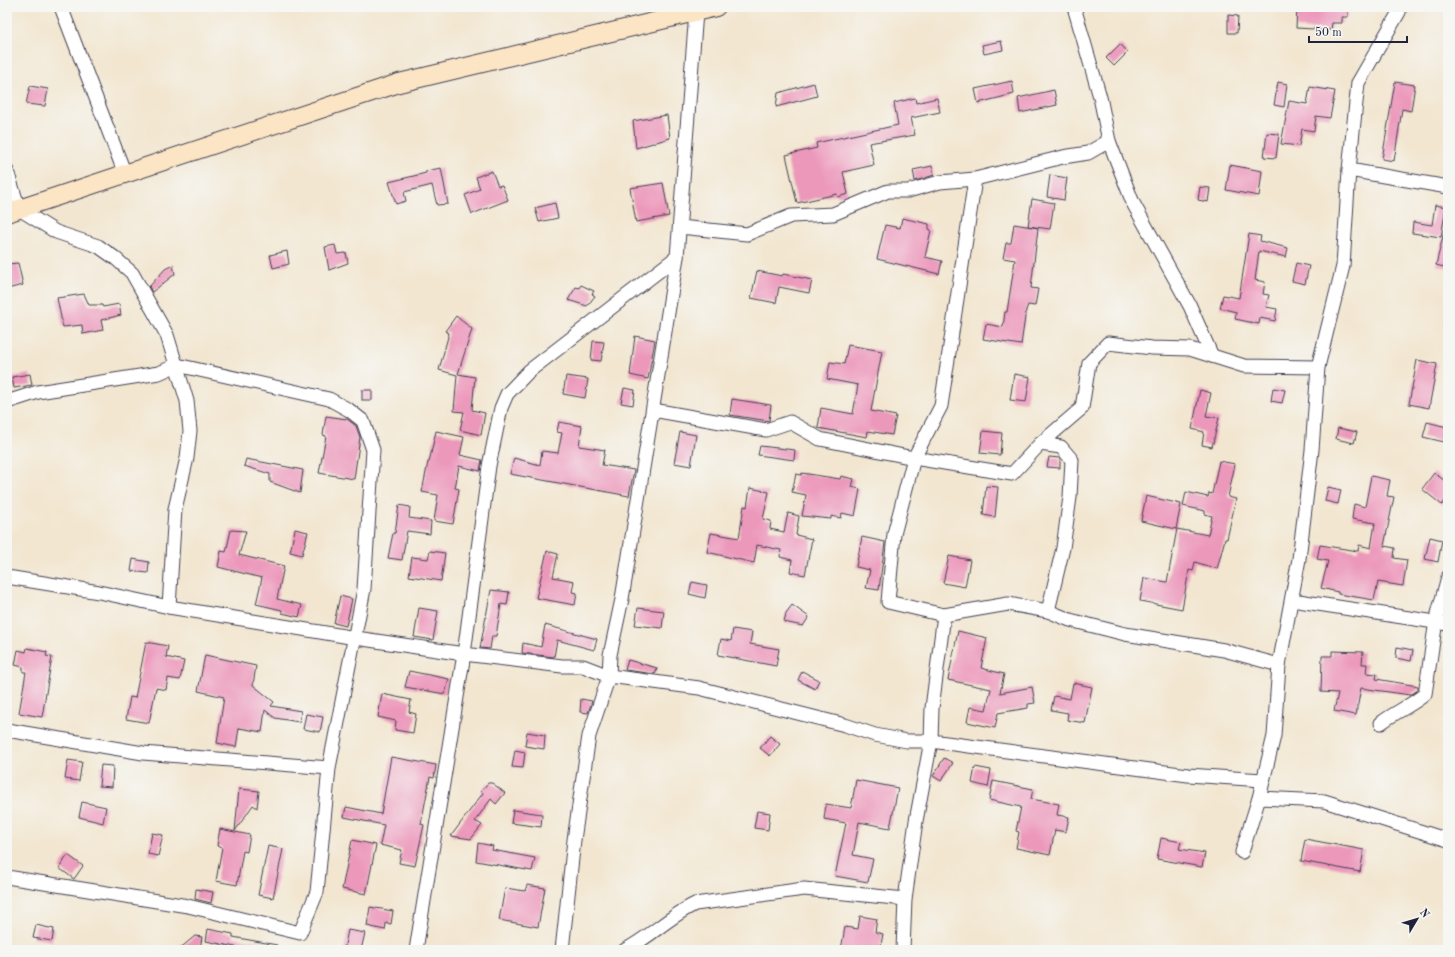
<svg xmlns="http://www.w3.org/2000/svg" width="1455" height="957" viewBox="0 0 1455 957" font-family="'Old Standard TT',serif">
<rect width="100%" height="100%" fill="#f6f6f2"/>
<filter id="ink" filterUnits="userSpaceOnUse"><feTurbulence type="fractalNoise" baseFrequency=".025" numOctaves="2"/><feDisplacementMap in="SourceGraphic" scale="8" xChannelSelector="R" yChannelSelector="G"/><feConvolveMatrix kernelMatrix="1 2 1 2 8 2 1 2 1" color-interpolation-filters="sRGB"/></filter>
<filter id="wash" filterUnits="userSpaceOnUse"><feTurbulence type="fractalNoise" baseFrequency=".012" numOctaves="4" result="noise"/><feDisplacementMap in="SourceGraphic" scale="16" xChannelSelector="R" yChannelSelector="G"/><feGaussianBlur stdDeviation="0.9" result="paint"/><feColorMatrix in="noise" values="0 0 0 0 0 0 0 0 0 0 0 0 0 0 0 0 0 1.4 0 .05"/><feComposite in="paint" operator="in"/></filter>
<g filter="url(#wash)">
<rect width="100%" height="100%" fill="#f2e6d0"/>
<g id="blocks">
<!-- building -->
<g fill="#ec98bb">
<polygon points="1297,7 1335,9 1335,7 1348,7 1348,17 1342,17 1342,23 1332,23 1331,30 1296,28"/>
<polygon points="1228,15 1238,16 1237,33 1228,33"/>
<polygon points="1001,41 1003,50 984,54 982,45"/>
<polygon points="1120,44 1128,52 1114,66 1106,58"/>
<polygon points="1012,81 1014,94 978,103 975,89"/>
<polygon points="1278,82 1287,84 1284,107 1274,105"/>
<polygon points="1395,82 1415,85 1411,111 1402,109 1394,161 1382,159"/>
<polygon points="814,83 817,96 776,107 778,93"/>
<polygon points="30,86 48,89 45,106 26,104"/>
<polygon points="1310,87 1335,91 1330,118 1316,116 1314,131 1302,129 1299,146 1281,144 1289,101 1307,104"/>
<polygon points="1054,90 1057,105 1020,113 1018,98"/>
<polygon points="915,98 916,103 937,98 940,112 911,118 915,135 869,143 874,165 843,172 848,194 838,197 837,194 797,203 786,155 817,148 816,143 898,125 894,103"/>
<polygon points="667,115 670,138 636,148 633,121"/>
<polygon points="1267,133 1279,134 1276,158 1264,157"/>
<polygon points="1230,165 1262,171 1259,196 1226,190"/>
<polygon points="932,166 934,175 915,181 913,170"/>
<polygon points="441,168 448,204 437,205 432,185 404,192 406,201 396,204 389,182 426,173 426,171"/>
<polygon points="492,171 498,186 502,185 508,200 472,214 465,195 480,189 476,177"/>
<polygon points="1050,175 1067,178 1064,200 1047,197"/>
<polygon points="663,183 669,216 636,222 630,188"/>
<polygon points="1200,187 1210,188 1208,202 1198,200"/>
<polygon points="1032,199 1054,203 1050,229 1028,226"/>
<polygon points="555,203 558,218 539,222 535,208"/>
<polygon points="1435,205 1446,207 1441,237 1412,233 1413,222 1432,225"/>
<polygon points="902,218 929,224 929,229 931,230 925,257 942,261 939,274 877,259 885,225 900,228"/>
<polygon points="1014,224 1038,228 1031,288 1038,289 1035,306 1028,305 1026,310 1021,345 983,339 986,324 1003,327 1005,312 1007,312 1015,260 1003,258 1006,243 1011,243"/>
<polygon points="1444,232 1448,233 1448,268 1436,265"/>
<polygon points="1249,234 1261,236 1260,241 1288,248 1286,257 1259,251 1255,280 1265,282 1263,294 1269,295 1266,307 1277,309 1275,321 1260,318 1259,324 1235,319 1236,312 1220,308 1223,295 1239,298"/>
<polygon points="335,245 337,254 346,253 348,263 329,270 325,247"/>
<polygon points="287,251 289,264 273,268 270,255"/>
<polygon points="18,263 23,285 7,289 7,264"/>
<polygon points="1296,263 1309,266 1305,284 1292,281"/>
<polygon points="173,265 175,274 152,292 149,287 165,269"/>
<polygon points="757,271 782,276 783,274 812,280 809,293 779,287 776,303 751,298"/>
<polygon points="581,285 594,291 592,294 595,296 587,306 568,300 576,287 579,288"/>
<polygon points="84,294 89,305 102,305 103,307 119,304 121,315 101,320 103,330 83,334 82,325 63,327 57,298"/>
<polygon points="456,316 472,329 458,374 475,377 472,410 485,413 481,435 460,430 464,412 454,411 457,375 439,370 449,333 445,331"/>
<polygon points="635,336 655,340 648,379 630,375"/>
<polygon points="593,341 604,342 601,361 591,360"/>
<polygon points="848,345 882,351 871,411 896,416 892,435 868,431 867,437 818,428 821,408 853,414 858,385 827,379 830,362 844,364"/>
<polygon points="1417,360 1437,364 1429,408 1409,404"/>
<polygon points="30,374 32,385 14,388 12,377"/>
<polygon points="1014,374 1030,377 1026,402 1010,400"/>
<polygon points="566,376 588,379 585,398 563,394"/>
<polygon points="624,388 635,390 633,405 621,403"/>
<polygon points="1273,388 1285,390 1282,403 1271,401"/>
<rect x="362" y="390" width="10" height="10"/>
<polygon points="1200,390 1211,393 1206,416 1219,418 1212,447 1202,445 1204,432 1192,429"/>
<polygon points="732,399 771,405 769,421 730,415"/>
<polygon points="326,416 347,419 356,426 360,437 354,479 319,473 326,436 323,435"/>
<polygon points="559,422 582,426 579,446 605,450 602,465 634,470 629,496 510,474 514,458 540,465 542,451 558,453 562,433 557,432"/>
<polygon points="1427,422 1447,427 1444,442 1423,437"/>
<polygon points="1338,428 1357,432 1354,443 1336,439"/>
<polygon points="436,431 464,437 460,455 482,460 480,471 459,466 455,488 459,489 453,524 434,521 438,495 422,492 428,462 429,462"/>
<polygon points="983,431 1002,433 1000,455 980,453"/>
<polygon points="680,432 696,435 691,466 674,463"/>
<polygon points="760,446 795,450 794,460 758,455"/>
<polygon points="1049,457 1060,458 1060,468 1047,467"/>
<polygon points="246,459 303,470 300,493 270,482 270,474 244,466"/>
<polygon points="1219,461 1235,464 1228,497 1236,499 1227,539 1225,539 1217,569 1195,562 1193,571 1189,570 1182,609 1140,601 1144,578 1167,582 1177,529 1208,535 1212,516 1205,514 1205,511 1183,506 1186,492 1208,497 1209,493 1212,494"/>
<polygon points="802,473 840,479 841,476 854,479 852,487 860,489 855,516 842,513 841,518 831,516 831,519 802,516 806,495 792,492 796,474 801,475"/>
<polygon points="1434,473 1448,483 1448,497 1442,505 1422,489"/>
<polygon points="1371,476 1390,480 1387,496 1394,497 1384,546 1395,548 1394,558 1407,560 1403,586 1378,582 1374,600 1338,594 1338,592 1321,588 1328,561 1317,559 1320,545 1358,551 1359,545 1371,548 1375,523 1352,519 1354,504 1365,507"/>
<polygon points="986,486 998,487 995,517 983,515"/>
<polygon points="1328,487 1341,490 1338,504 1325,501"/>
<polygon points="750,488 769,492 763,519 771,521 770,529 784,532 788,513 799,516 796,535 812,539 805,575 790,572 792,560 780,557 781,550 757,545 754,563 707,552 711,533 739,538 744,506 747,507"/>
<polygon points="1146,496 1181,504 1176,529 1141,521"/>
<polygon points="399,505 410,507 409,518 431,521 430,534 407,531 402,560 388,558 393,533 395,533"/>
<polygon points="295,529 308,532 302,555 290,552"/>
<polygon points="231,530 246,531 239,555 284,566 277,599 302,605 299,617 282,613 282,610 256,604 262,578 218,567 221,551 226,552"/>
<polygon points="862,537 885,542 879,590 866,588 870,570 856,567"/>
<polygon points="1430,537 1442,540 1438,562 1425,559"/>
<polygon points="430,551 445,553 441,581 409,576 412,557 428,559"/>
<polygon points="547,551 558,554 553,577 574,581 572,592 577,593 575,605 536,598"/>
<polygon points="949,556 970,560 965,587 943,583"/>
<polygon points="133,559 149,562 148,573 131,571"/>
<polygon points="692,582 707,585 705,598 689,594"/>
<polygon points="491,590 509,592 507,605 501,604 496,636 492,636 490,649 480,648"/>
<polygon points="340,596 352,599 346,626 334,623"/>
<polygon points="792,605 809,617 803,626 784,622 786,613"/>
<polygon points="419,608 438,611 433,640 414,637"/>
<polygon points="638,608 664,611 662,628 635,625"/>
<polygon points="545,625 597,639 594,650 557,640 554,657 522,653 523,643 541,647"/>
<polygon points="733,629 752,632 750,644 779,649 776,666 718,655 721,639 731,641"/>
<polygon points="958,631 987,638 981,668 1004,674 1000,693 1032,687 1035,703 1028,704 1028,708 998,713 995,728 967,722 970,707 986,710 991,689 948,680"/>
<polygon points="146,642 168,646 166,657 184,661 180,680 168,678 166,690 156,688 149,723 126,719 130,697 135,698"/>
<polygon points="1397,647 1413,650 1411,661 1396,658"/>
<polygon points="27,648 47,652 46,656 52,657 42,717 19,713 26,672 23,672 23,667 15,665 18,650 26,652"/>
<polygon points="1332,651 1363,652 1362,664 1367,664 1366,673 1377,674 1376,679 1418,686 1418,690 1410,695 1361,688 1356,715 1334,711 1338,693 1321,692 1322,656 1332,656"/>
<polygon points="205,655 256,666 253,685 274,702 271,706 301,711 299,722 275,718 265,710 262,732 239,728 236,747 217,743 224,697 198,691"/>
<polygon points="628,660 657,668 655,674 625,670"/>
<polygon points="409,671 449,679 445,694 405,687"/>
<polygon points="802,671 819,680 815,689 798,680"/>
<polygon points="1073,683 1092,687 1085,723 1067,720 1068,713 1051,710 1054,696 1070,699"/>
<polygon points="382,694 411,700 409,712 416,714 413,733 395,730 396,721 378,717"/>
<polygon points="581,699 592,701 588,713 580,712"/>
<polygon points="306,714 323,717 320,732 303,729"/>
<polygon points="527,732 545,735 544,749 525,746"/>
<polygon points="770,736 780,744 770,756 760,748"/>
<polygon points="515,750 525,752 523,768 512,767"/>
<polygon points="391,757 436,765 434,778 430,777 421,824 424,825 415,866 399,863 402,850 380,845 384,825 344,817 346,807 381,814"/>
<polygon points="944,758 953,763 941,781 933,776"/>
<polygon points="68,760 82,762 79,781 65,779"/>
<polygon points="101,765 113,766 112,787 99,786"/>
<polygon points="975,767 991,770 988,787 972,783"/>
<polygon points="856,780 898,788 890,828 859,822 853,855 873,859 868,882 835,876 846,823 824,819 826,804 851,808"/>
<polygon points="993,781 1033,789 1031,799 1059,804 1057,815 1069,817 1066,832 1055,830 1050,855 1016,848 1019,832 1016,831 1021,807 989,800"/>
<polygon points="488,783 492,783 505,793 496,804 491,799 475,821 482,825 471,839 451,836 483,793 481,791"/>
<polygon points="239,789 259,791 257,808 253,805 235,831"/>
<polygon points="82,802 106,807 103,823 79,817"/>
<polygon points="513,810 542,814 541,827 511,823"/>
<polygon points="757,811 770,813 768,830 754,828"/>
<polygon points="220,829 250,835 247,852 243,851 237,885 216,881 222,847 217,846"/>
<polygon points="152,833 163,835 158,856 148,854"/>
<polygon points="1161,838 1181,842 1179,849 1205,853 1202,867 1157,859"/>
<polygon points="1305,839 1364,850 1360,872 1301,861"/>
<polygon points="352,840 376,845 366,894 342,889"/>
<polygon points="478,843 493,846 492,850 535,858 532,871 476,861"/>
<polygon points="268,846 283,849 273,898 258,895"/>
<polygon points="68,855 83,866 74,879 59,868"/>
<polygon points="527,885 545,888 538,927 499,920 505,888 525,891"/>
<polygon points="196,889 213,892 211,903 195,899"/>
<polygon points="370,907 393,911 391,924 386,923 385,930 367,926"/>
<polygon points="860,916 877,919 875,932 883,934 880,950 841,950 845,927 858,929"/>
<polygon points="36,925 54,929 52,941 33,938"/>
<polygon points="208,929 233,934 233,937 277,945 276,950 250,950 206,941"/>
<polygon points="348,930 365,933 361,950 344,950"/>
<polygon points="195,936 202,937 200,950 178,950"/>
</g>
</g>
</g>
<g filter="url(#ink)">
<use href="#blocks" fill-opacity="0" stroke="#413f51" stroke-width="1"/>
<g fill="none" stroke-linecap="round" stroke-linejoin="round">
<defs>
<g id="street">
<polyline points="61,7 125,174"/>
<polyline points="1074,7 1100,97 1109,141 1133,203 1190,306 1212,356"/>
<polyline points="1349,170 1448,187"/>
<polyline points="7,171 19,209 56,232 98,246 115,258 132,273 167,335 187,401 190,431 187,458 175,509 169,607"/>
<polyline points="975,179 941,406 914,458 1012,474 1040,444"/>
<polyline points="680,227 747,234 791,216 833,214 888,191 908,191 940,182 975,179 1063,157 1088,153 1109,141"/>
<polyline points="7,402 38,392 159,373 177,365 329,399 349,410 363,421 373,450 364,589 329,768 317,892 300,933 188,906 7,877"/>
<polyline points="653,410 766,430 790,422 820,439 914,458 894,534 888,602 944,615 932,708 931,741 916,821 905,899 903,950"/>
<polyline points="7,577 99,592 169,607 356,638 464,654 562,666 583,666 609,676 610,655 622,599 677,257 696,12"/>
<polyline points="1292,600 1448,624"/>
<polyline points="1048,611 1063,548 1070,497 1072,460 1061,447 1040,444 1082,408 1089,363 1108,343 1152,348 1190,349 1244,366 1318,367"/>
<polyline points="944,615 1008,604 1048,611 1070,620 1125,634 1224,650 1279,665"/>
<path d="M1381 723C1395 712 1411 706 1425 694L1436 621 1448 577"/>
<polyline points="7,730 143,753 329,768"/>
<polyline points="1259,798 1324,801 1448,840"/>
<polyline points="1242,852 1259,798 1274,736 1279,665 1299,559 1312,450 1318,367 1343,266 1349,170 1358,83 1399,12 1398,7"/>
<polyline points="416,950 464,654 489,466 501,408 507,394 529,371 677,257"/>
<polyline points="562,950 574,840 589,736 609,676 699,688 845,725 875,735 907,741 931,741 1188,775 1263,780"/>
<path d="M625 950C650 937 670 916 695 904L804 889 905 899"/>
</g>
<polyline id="secondary" points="7,213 399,83 716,7"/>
</defs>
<!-- street casing -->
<use href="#street" stroke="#413f51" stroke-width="15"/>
<!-- secondary casing -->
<use href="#secondary" stroke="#413f51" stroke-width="20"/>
<!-- street -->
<use href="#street" stroke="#fff" stroke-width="13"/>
<!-- secondary -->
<use href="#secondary" stroke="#fce5c4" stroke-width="18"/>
</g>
</g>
<!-- margin -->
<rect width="1455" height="957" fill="none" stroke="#f6f6f2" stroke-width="24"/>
<!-- north arrow -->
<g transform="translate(1417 919) rotate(52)" stroke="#f6f6f2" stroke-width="3" paint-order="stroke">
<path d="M0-3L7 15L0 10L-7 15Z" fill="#22223b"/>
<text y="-6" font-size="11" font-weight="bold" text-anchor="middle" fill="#22223b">N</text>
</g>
<!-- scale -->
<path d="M1309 36v6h98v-6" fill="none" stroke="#22223b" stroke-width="2"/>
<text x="1315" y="36" font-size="12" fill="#22223b" stroke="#f6f6f2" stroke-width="3" paint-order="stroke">50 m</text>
</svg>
